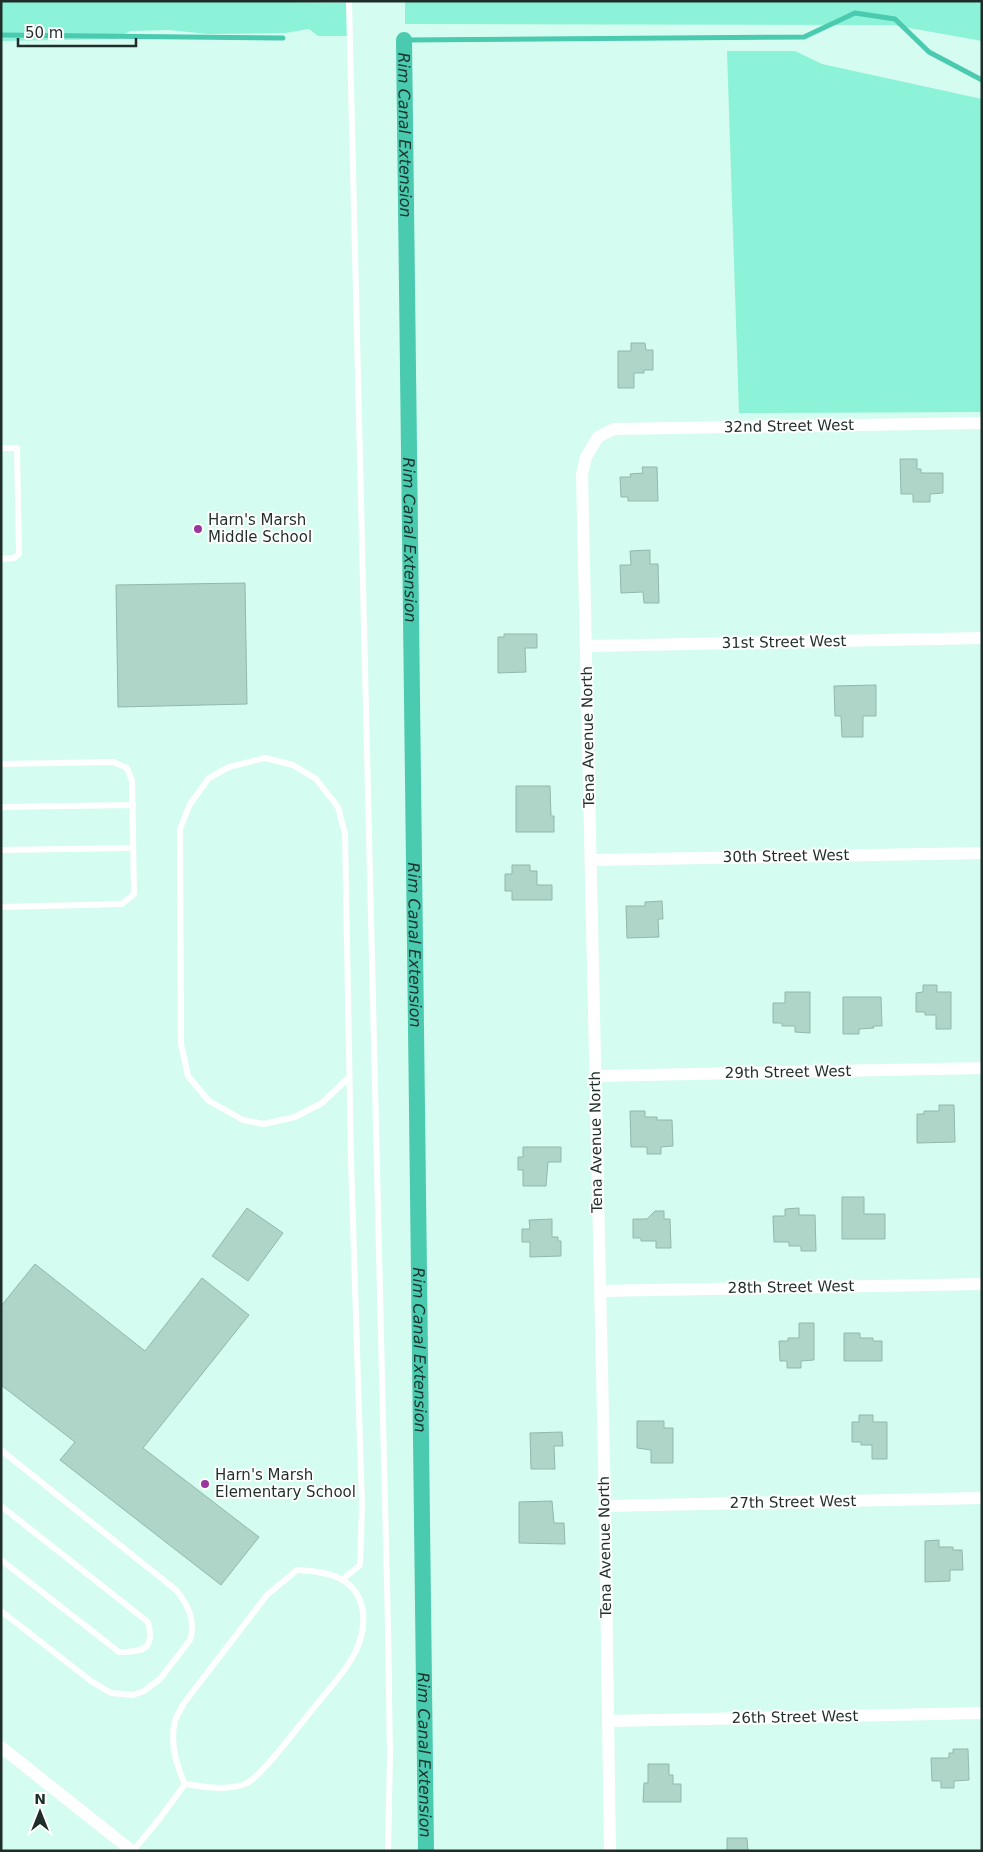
<svg xmlns="http://www.w3.org/2000/svg" width="983" height="1852" viewBox="0 0 983 1852" font-family="'DejaVu Sans',sans-serif">
<rect width="100%" height="100%" fill="#d5fcf0"/>
<!-- green -->
<g fill="#8cf2d8">
<polygon points="1,1 227,1 350,3 351,36 318,36 309,29 285,33 208,34 169,30 130,31 117,39 1,41"/>
<polygon points="405,1 982,1 982,41 893,25 405,24"/>
<polygon points="727,51 795,51 822,64 982,99 982,412 739,413"/>
</g>
<g fill="none" stroke-linecap="round" stroke-linejoin="round">
<!-- stream -->
<g stroke="#4acaae" stroke-width="5">
<polyline points="1,35 283,38"/>
<polyline points="404,40 804,37 855,13 895,19 929,52 982,80"/>
</g>
<!-- canal -->
<path stroke="#4acaae" stroke-width="16" id="s1" d="M404 40 426 1851"/>
</g>
<!-- building -->
<g fill="#afd5c9" stroke="#92b7ac">
<polygon points="631,343 645,343 646,350 653,350 653,370 644,370 644,373 634,373 634,388 618,388 618,351 631,351"/>
<polygon points="900,459 917,459 917,469 921,469 921,473 943,473 943,493 930,494 930,502 913,502 913,494 901,494"/>
<polygon points="642,467 657,467 658,501 628,501 628,497 621,497 620,477 631,477 630,474 643,473"/>
<polygon points="650,550 650,564 658,564 659,603 644,603 643,592 621,593 620,565 631,565 630,551"/>
<polygon points="245,583 247,704 118,707 116,585"/>
<polygon points="504,634 537,634 537,648 525,648 526,672 498,673 498,637 504,637"/>
<polygon points="876,685 876,716 863,716 863,737 842,737 841,716 835,716 834,686"/>
<polygon points="516,786 550,786 551,816 554,816 554,832 516,832"/>
<polygon points="512,865 530,865 530,871 537,871 537,885 552,885 552,900 512,900 512,891 505,891 505,874 512,874"/>
<polygon points="662,901 663,919 658,919 659,937 627,938 626,906 645,906 645,902"/>
<polygon points="923,985 937,985 937,992 951,992 951,1029 936,1029 936,1015 925,1015 925,1012 916,1012 916,993 923,992"/>
<polygon points="785,992 810,992 810,1033 795,1032 795,1026 782,1026 782,1023 773,1023 773,1003 785,1003"/>
<polygon points="843,997 881,997 882,1026 873,1026 874,1028 859,1029 859,1034 843,1034"/>
<polygon points="939,1105 954,1105 955,1142 917,1143 917,1114 924,1114 924,1111 939,1111"/>
<polygon points="630,1111 645,1111 645,1117 657,1117 657,1120 672,1120 673,1146 661,1147 661,1154 647,1154 647,1147 631,1147"/>
<polygon points="523,1147 561,1147 561,1162 548,1162 546,1186 523,1186 523,1170 518,1170 518,1157 523,1157"/>
<polygon points="842,1197 864,1197 864,1214 885,1214 885,1239 842,1239"/>
<polygon points="247,1208 283,1233 248,1281 212,1256"/>
<polygon points="799,1208 799,1215 815,1215 816,1251 801,1251 801,1246 789,1246 789,1242 774,1242 773,1216 785,1216 785,1209"/>
<polygon points="655,1211 664,1211 664,1219 670,1219 671,1248 656,1248 656,1241 641,1241 641,1238 633,1238 633,1219 647,1219"/>
<polygon points="552,1219 552,1237 558,1237 558,1241 561,1241 561,1256 530,1257 530,1242 522,1242 522,1229 530,1229 529,1220"/>
<polygon points="35,1264 145,1351 202,1278 249,1315 143,1448 259,1537 221,1585 60,1460 75,1442 1,1385 1,1306"/>
<polygon points="799,1323 814,1323 814,1360 801,1361 801,1368 787,1368 787,1361 780,1361 779,1341 788,1341 788,1338 799,1338"/>
<polygon points="844,1333 860,1333 860,1338 873,1338 873,1341 882,1341 882,1361 844,1361"/>
<polygon points="859,1415 873,1415 873,1422 887,1422 887,1459 872,1459 872,1445 861,1445 861,1442 852,1442 852,1422 859,1422"/>
<polygon points="637,1421 664,1421 664,1428 673,1428 673,1463 651,1463 651,1450 637,1448"/>
<polygon points="562,1432 563,1446 554,1446 555,1469 531,1469 530,1433"/>
<polygon points="552,1501 554,1523 564,1523 565,1544 519,1543 519,1502"/>
<polygon points="939,1540 939,1547 953,1547 953,1550 962,1550 963,1570 950,1570 950,1581 925,1582 925,1541"/>
<polygon points="953,1749 968,1749 969,1780 954,1781 954,1788 941,1788 941,1781 932,1781 931,1758 949,1758 949,1753 953,1753"/>
<polygon points="648,1764 669,1764 669,1775 673,1775 673,1784 681,1784 681,1802 643,1802 644,1783 648,1783"/>
<polygon points="727,1838 747,1838 748,1851 727,1851"/>
</g>
<g fill="none" stroke-linecap="round" stroke-linejoin="round">
<!-- lane -->
<g stroke="#fff" stroke-width="6">
<polyline points="349,1 388,1627 390,1756 388,1851"/>
<polyline points="1,448 17,448 19,554 14,558 1,559"/>
<polyline points="1,764 113,762 127,768 132,781 134,894 122,904 1,907"/>
<polyline points="1,807 133,805"/>
<polyline points="1,850 133,848"/>
<path d="M1 1450 176 1590C188 1605 196 1620 190 1640L160 1679 144 1691 133 1695 111 1693 91 1681 1 1611"/>
<path d="M1 1506 148 1622C155 1649 144 1652 119 1652L1 1560"/>
<path d="M297 1570C312 1571 327 1572 341 1579 371 1596 367 1634 351 1660 338 1681 319 1700 304 1720 292 1734 260 1778 245 1784 225 1791 204 1787 185 1784 176 1765 170 1742 175 1721 177 1715 181 1709 184 1703L267 1595Z"/>
<polyline points="342,1580 360,1565 362,1506 351,1159 345,834 338,807 316,779 293,765 265,758 229,767 209,778 190,804 180,829 181,1044 188,1076 209,1101 243,1120 264,1124 295,1117 322,1103 349,1077"/>
<polyline points="133,1851 160,1818 185,1784"/>
</g>
<!-- street -->
<g stroke="#fff" stroke-width="12">
<polyline points="586,646 982,638"/>
<polyline points="591,860 982,853"/>
<polyline points="595,1076 982,1068"/>
<polyline points="600,1291 982,1284"/>
<polyline points="605,1506 982,1498"/>
<polyline points="609,1721 982,1713"/>
<polyline points="1,1747 132,1851"/>
<polyline points="610,1851 605,1506 582,474 586,457 598,437 614,429 982,423"/>
</g>
</g>
<!-- markers -->
<g fill="#98379e" stroke="#fff" stroke-width="2">
<circle cx="198" cy="529" r="5"/>
<circle cx="205" cy="1484" r="5"/>
</g>
<g text-anchor="middle" dominant-baseline="central" stroke-width="4" stroke-linejoin="round" paint-order="stroke">
<!-- street labels -->
<g font-size="15" fill="#1f2e2a" stroke="#fff">
<text transform="translate(789 426) rotate(-1)">32nd Street West</text>
<text transform="translate(784 642) rotate(-1)">31st Street West</text>
<text transform="translate(588 737) rotate(-91)">Tena Avenue North</text>
<text transform="translate(786 856) rotate(-1)">30th Street West</text>
<text transform="translate(788 1072) rotate(-1)">29th Street West</text>
<text transform="translate(596 1142) rotate(-91)">Tena Avenue North</text>
<text transform="translate(791 1287) rotate(-1)">28th Street West</text>
<text transform="translate(793 1502) rotate(-1)">27th Street West</text>
<text transform="translate(605 1547) rotate(-91)">Tena Avenue North</text>
<text transform="translate(795 1717) rotate(-1)">26th Street West</text>
</g>
<!-- poi labels -->
<g font-size="15" fill="#1f2e2a" stroke="#fff" text-anchor="start">
<text x="208" y="520">Harn's Marsh<tspan x="208" dy="17">Middle School</tspan></text>
<text x="215" y="1475">Harn's Marsh<tspan x="215" dy="17">Elementary School</tspan></text>
</g>
<!-- water labels -->
<g font-size="16" font-style="italic" fill="#1d332d" stroke="#fff">
<text stroke="none"><textPath href="#s1" startOffset="95">Rim Canal Extension</textPath></text>
<text stroke="none"><textPath href="#s1" startOffset="500">Rim Canal Extension</textPath></text>
<text stroke="none"><textPath href="#s1" startOffset="905">Rim Canal Extension</textPath></text>
<text stroke="none"><textPath href="#s1" startOffset="1310">Rim Canal Extension</textPath></text>
<text stroke="none"><textPath href="#s1" startOffset="1715">Rim Canal Extension</textPath></text>
</g>
</g>
<!-- border -->
<rect width="983" height="1852" fill="none" stroke="#1f2e2a" stroke-width="5"/>
<!-- north arrow -->
<g transform="translate(40 1812)" stroke="#ffffff" stroke-width="4" paint-order="stroke">
<path d="M0-4L9 19L0 12L-9 19Z" fill="#1f2e2a"/>
<text y="-8" font-size="14" font-weight="bold" text-anchor="middle" fill="#1f2e2a">N</text>
</g>
<!-- scale -->
<path d="M18 38v8h118v-8" fill="none" stroke="#1f2e2a" stroke-width="2.5"/>
<text x="25" y="38" font-size="15" fill="#1f2e2a" stroke="#ffffff" stroke-width="4" paint-order="stroke">50 m</text>
</svg>
